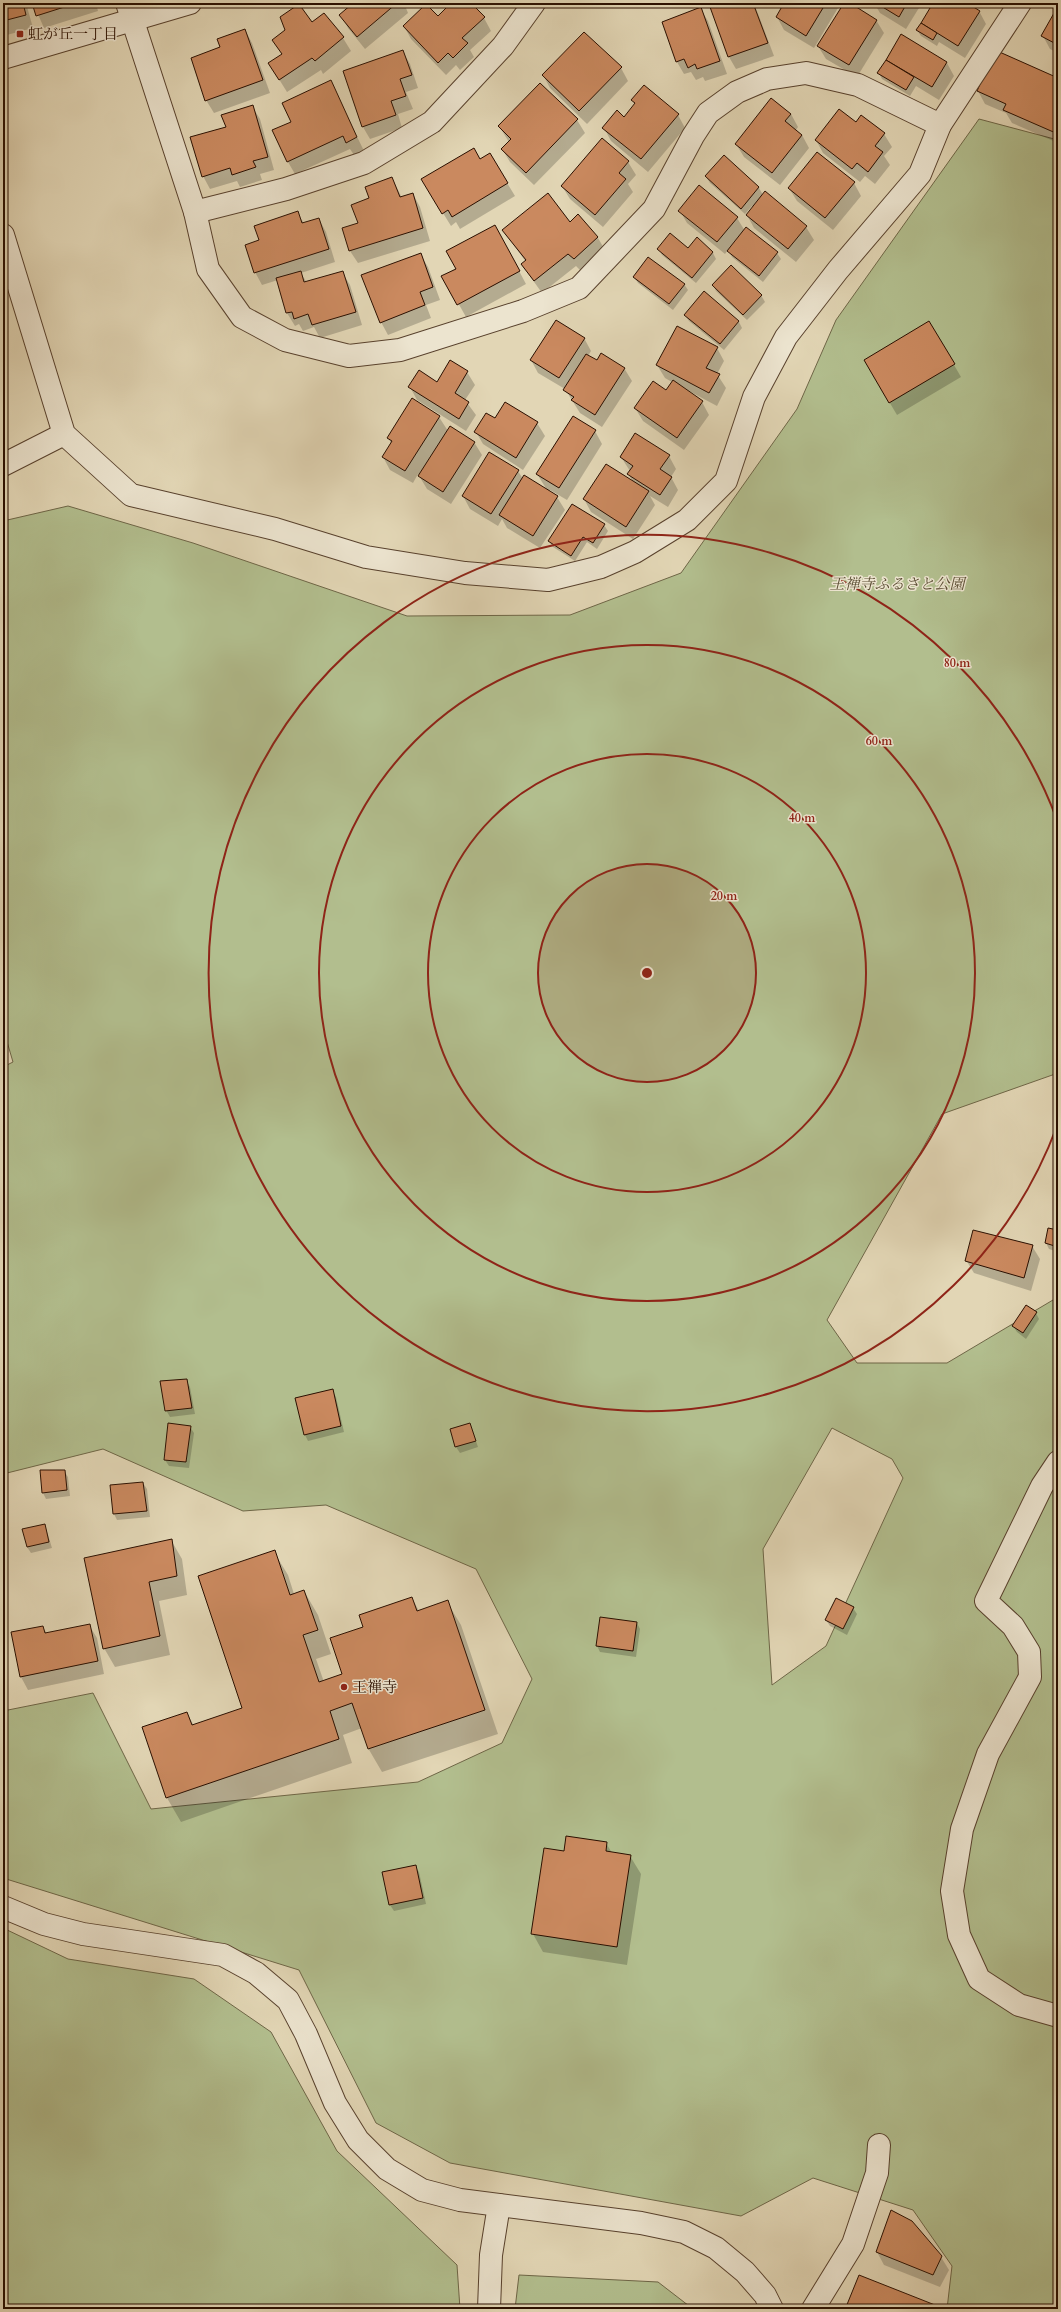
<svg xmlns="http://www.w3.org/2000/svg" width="1061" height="2312" viewBox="0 0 1061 2312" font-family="Cardo,'Noto Serif JP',serif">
<rect width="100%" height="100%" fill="#e2d6b5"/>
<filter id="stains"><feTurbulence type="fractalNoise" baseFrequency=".005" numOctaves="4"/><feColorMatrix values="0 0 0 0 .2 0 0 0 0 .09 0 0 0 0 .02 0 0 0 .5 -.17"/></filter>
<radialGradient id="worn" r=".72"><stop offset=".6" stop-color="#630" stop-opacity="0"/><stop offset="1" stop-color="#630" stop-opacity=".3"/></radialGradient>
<!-- green -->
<g fill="#b2be8e" stroke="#6e6647" fill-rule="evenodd">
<path d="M979 119 1058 140V1073L942 1114 827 1320 857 1363H947L1058 1297V2309H947L952 2266 913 2210 813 2178 741 2216 450 2163 376 2123 299 1970 3 1878V1711L93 1693 151 1809 418 1782 502 1743 532 1679 476 1569 326 1505 243 1511 103 1449 3 1474V1067L13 1062 3 1028V521L68 506 193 543 407 616 570 615 681 573 797 409 836 320ZM832 1428 892 1459 903 1478 826 1646 772 1685 763 1549Z"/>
<polygon points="3,1928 68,1959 194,1979 271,2032 337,2151 457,2265 460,2309 3,2309"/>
<polygon points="519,2275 658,2282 693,2309 515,2309"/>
</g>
<!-- shadow -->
<g fill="#0003">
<polygon points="3,3 26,3 33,28 3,36"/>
<polygon points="33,3 96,3 98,11 44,28"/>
<polygon points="348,3 404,3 408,13 365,49 348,28 341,16 351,7"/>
<polygon points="452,3 469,3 484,18 491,31 470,50 474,57 460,70 456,65 446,75 411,39 404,26 437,17"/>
<polygon points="723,3 754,3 774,56 736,69 729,57"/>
<polygon points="786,3 841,3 814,48 784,30 777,17"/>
<polygon points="845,3 876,20 884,33 857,77 826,59 818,46"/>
<polygon points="874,3 922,3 906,29 880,13"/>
<polygon points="934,3 965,3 979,11 986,24 965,58 939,42 937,46 921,36 917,30"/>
<polygon points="700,8 708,21 727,74 705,81 703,77 696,80 691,72 684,74 677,62 663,22"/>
<polygon points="1058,8 1058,53 1050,49 1043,36"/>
<polygon points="323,14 343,38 351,51 323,74 321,70 287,92 277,76 282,55 274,40 312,23"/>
<polygon points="245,30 252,43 270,93 214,113 206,100 221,48"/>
<polygon points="902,35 947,63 954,76 939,100 916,86 910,96 882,79 879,73"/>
<polygon points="403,52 410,64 418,88 406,92 413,109 398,114 402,128 370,139 363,127"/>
<polygon points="621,68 628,81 587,124 550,88 543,75"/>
<polygon points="1058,79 1058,143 1012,123 1006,113 985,104 978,91"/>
<polygon points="330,81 364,151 354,155 350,149 295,174 288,162 292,122"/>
<polygon points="540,84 577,120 585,133 534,185 510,162 502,149 509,142 499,126"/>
<polygon points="771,99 791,114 798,127 796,130 802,135 809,148 780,185 744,157 736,144"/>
<polygon points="632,100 678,115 685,128 648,172 611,141 604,128 624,118 635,105"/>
<polygon points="252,106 260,119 274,170 260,174 262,180 240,187 237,181 210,189 203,176 227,128"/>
<polygon points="862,117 884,134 892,147 884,156 890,165 875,184 865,176 860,182 823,153 816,140 856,123"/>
<polygon points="602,140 628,162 636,175 628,184 633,192 603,227 570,199 562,186"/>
<polygon points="490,155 515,196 460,229 456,222 451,226 430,192"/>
<polygon points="724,157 759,188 763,195 765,192 806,227 814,240 796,262 754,228 747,215 753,207 752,206 745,214 710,183 706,177"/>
<polygon points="392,178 402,198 413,194 420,207 430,241 358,263 350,251 360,224 371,199"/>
<polygon points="854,183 861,196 833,230 797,201 789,188"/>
<polygon points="680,211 737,218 745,231 777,253 781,259 763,282 732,257 728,250 725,254 687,223"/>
<polygon points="297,213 304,223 319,219 326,232 335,262 301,273 307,283 342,272 350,285 362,325 320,338 314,327 303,331 299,324 295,326 287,313 278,280 262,285 255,272 260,241"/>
<polygon points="578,215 598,238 605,250 581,271 576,266 542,293 522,265 526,262 503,230 570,223"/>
<polygon points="502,239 526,284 466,317 443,276"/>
<polygon points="697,239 713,253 716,259 696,283 662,255 659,249 688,249"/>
<polygon points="420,254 428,267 440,300 426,305 431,318 388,335 381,322"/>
<polygon points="634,277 684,284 688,290 673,310 638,283"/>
<polygon points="713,285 761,295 765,302 747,320 716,291"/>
<polygon points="704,292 739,322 742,328 724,350 689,321 685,315"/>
<polygon points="929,322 961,377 897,415 865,361"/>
<polygon points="584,338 591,351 588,356 597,361 624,368 632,381 602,427 580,413 565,389 538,373 531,360"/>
<polygon points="717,348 724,361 717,374 726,388 717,406 687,390 702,402 709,415 684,450 643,421 635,408 666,391 672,382 665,378 657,365"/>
<polygon points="467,372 475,385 465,400 476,415 466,431 417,400 410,387 437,383"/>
<polygon points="439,417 448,431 474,442 482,455 451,504 427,489 418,474 413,483 390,470 383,457 391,443 388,438"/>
<polygon points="496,420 537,423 545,436 523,470 483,444 476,432"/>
<polygon points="595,431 602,444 567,500 550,490 549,491 557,497 565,510 540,548 507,528 502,519 498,526 470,509 463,496 518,471 523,479 547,490 537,474"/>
<polygon points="669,456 676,469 671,477 678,490 668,507 650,496 655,505 633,539 591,512 584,499 634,483 628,474 630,471 621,457"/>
<polygon points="604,525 608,531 597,549 587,542 575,561 553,547 549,541"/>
<polygon points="1049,1229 1058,1231 1058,1252 1049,1249 1046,1243"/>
<polygon points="1032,1246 1040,1259 1031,1291 974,1273 966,1260"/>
<polygon points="1036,1313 1039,1319 1026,1339 1017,1332 1013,1326"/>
<polygon points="186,1380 190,1387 195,1414 170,1417 166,1410"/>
<polygon points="332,1390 336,1397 344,1432 308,1441 305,1435"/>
<polygon points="470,1424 478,1447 460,1453 456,1447"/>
<polygon points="190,1427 194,1433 189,1468 169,1466 165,1460"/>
<polygon points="64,1471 68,1477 70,1496 46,1499 43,1493"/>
<polygon points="143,1483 147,1489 150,1517 117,1520 114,1514"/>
<polygon points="45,1525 52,1548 31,1553 27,1547"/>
<polygon points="171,1540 182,1559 187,1595 159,1601 170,1655 115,1667 104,1648"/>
<polygon points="274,1552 288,1575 294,1594 304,1591 318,1615 331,1654 316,1659 324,1682 344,1675 364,1628 412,1598 419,1611 447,1602 461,1625 498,1734 382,1772 368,1748 362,1728 343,1735 352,1763 181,1822 167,1798 143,1727 187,1713 194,1726 243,1709"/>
<polygon points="837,1600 853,1608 857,1614 847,1635 830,1626 826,1620"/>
<polygon points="637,1623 640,1629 636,1657 600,1652 597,1646"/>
<polygon points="89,1625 97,1638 104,1674 28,1690 21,1677 43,1627 47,1634"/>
<polygon points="606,1843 612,1853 630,1856 641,1874 627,1965 543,1952 533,1934 565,1852"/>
<polygon points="415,1866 419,1872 426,1904 394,1911 390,1905"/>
<polygon points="877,2252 941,2257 949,2270 940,2287 884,2265"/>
</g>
<!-- building -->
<g fill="#ca895f" stroke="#2a0f00">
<polygon points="3,3 23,3 26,15 3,21"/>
<polygon points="32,3 77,3 36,16"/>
<polygon points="351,3 397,3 357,37 339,15 352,4"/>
<polygon points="451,3 471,3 485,17 462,38 468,43 453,58 448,53 438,63 403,26 426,4 438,16"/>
<polygon points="720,3 753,3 768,43 728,57 710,7"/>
<polygon points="784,3 826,3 806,36 776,17"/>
<polygon points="844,3 850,3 877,20 849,65 817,46"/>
<polygon points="876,3 907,3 899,17"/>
<polygon points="933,3 967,3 980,11 958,46 921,23"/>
<polygon points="299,4 312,22 324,13 344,37 315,61 312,58 279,80 268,63 282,54 272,40 285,30 280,17"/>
<polygon points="1058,6 1058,45 1041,36"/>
<polygon points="701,7 720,61 697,69 695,64 688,68 684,59 676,62 662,22"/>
<polygon points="921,23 937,33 933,40 916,30"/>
<polygon points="245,29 263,80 205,101 191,58 220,47 217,39"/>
<polygon points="584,32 622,67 579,111 542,75"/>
<polygon points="901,34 947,62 932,87 886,60"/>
<polygon points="403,50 412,75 400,79 406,96 391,101 396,115 362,127 343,71"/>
<polygon points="995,50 1058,78 1058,134 1003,110 1006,104 977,91"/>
<polygon points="886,60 914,77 906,90 877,73"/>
<polygon points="331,80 357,137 346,143 343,136 287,162 272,130 291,122 282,103"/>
<polygon points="540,83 578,119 526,173 501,149 511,139 498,126"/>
<polygon points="644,85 679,114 641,159 602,128 617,110 624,117 635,103 631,100"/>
<polygon points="771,98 791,114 785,121 802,135 772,173 735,144"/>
<polygon points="253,105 268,157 253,161 256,167 232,175 230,168 202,177 190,137 226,127 221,115"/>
<polygon points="839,109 856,122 861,115 885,133 875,146 883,152 868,172 857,163 852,169 815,140"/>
<polygon points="602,138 629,161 619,173 626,179 595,215 561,186"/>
<polygon points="474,148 480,159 490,153 508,183 452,217 448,210 442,214 421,179"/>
<polygon points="817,152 855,182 825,218 788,188"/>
<polygon points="724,155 759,187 741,209 705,176"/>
<polygon points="392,177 400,197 413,193 423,228 349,251 342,228 358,223 351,205 369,198 365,187"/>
<polygon points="699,185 738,217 717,242 678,211"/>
<polygon points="765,191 807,226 788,249 746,215"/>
<polygon points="548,193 570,222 578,214 598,237 574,259 568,254 534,281 521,264 526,260 502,230"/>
<polygon points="298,211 302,223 319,218 329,249 254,273 245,245 259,240 254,226"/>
<polygon points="495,225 520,271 457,305 441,276 456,269 446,251"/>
<polygon points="746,227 778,252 759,276 727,251"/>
<polygon points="670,233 688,248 697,237 713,252 692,278 657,249"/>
<polygon points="421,253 433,287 420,292 425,305 380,323 361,275"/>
<polygon points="648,257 685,284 669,304 633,277"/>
<polygon points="731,265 762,295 743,315 712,285"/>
<polygon points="301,271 304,282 343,271 356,312 312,325 308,314 294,319 292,312 286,313 276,278"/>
<polygon points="704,291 739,321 720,344 684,315"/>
<polygon points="556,320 585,338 559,378 530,360"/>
<polygon points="929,321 955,364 889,403 864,360"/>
<polygon points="677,326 718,347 706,368 720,374 709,393 656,365"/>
<polygon points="601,353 625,368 595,415 571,400 574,397 563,390 586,354 597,360"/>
<polygon points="450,360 468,371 455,393 469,402 459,419 408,387 419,370 437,382"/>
<polygon points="673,380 703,401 677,438 634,408 653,381 666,390"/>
<polygon points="412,398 440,416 405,471 382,457 392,441 387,438"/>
<polygon points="505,402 538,422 516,458 474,432 486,413 495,418"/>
<polygon points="573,416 596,430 559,488 536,474"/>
<polygon points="450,426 475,442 443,492 418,476"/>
<polygon points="635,433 670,455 660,469 672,477 660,495 627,474 633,466 620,457"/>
<polygon points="489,452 519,470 491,514 462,496"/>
<polygon points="606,464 649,491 626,527 583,499"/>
<polygon points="524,475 558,496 533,536 499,515"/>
<polygon points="572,504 605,524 593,543 583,537 571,556 548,541"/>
<polygon points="1048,1228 1058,1230 1058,1247 1045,1243"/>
<polygon points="973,1230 1033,1245 1024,1278 965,1261"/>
<polygon points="1026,1305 1037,1312 1023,1333 1012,1326"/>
<polygon points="187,1379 192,1408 165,1411 160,1381"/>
<polygon points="333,1389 341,1426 304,1435 295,1398"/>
<polygon points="168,1423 191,1426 186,1462 164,1460"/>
<polygon points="470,1423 476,1441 455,1447 450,1429"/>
<polygon points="40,1470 65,1470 67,1490 42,1493"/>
<polygon points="143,1482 147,1511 113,1514 110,1485"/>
<polygon points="45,1524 49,1542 27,1547 22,1529"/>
<polygon points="172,1539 177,1576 149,1582 160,1636 103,1649 84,1558"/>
<polygon points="275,1550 290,1595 304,1590 318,1630 303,1635 319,1682 342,1674 330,1638 363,1627 359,1615 412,1597 417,1611 448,1600 485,1710 368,1749 352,1703 330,1711 339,1739 166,1798 142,1727 187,1712 192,1725 242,1708 198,1576"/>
<polygon points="836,1598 854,1607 843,1629 825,1620"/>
<polygon points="600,1617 637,1622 633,1651 596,1646"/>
<polygon points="90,1624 98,1661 20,1677 11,1632 43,1626 45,1633"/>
<polygon points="566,1836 607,1842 606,1851 631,1855 617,1947 531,1934 544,1848 564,1851"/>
<polygon points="416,1865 423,1898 389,1905 382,1872"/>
<polygon points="891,2210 912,2221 942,2256 933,2275 876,2252"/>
<polygon points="859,2275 935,2305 933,2309 851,2309 846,2307"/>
</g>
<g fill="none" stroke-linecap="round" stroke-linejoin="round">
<defs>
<g id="minor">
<polyline points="127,3 195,212 208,269 242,317 285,340 349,356 400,350 523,311 579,288 654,209 693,136 708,113 737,92 767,79 806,73 858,85 940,125"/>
<polyline points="3,58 190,3"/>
<polyline points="195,212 286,189 364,163 432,122 503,46 534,3"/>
<polyline points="3,235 64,434 131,495 275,529 366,557 465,573 548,580 601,567 635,552 687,520 726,481 754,397 786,337 838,270 920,174 940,125 1020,3"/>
<polyline points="3,465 64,434"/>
<polyline points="1058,1462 1042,1486 986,1601 1013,1626 1029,1652 1030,1677 988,1754 962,1829 952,1891 959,1935 979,1979 1019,2005 1058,2016"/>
<polyline points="3,1907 44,1924 83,1934 223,1955 256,1973 288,2000 306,2034 335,2103 358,2140 387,2169 422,2190 460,2200 641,2223 684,2232 716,2248 745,2272 765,2295 772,2309"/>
<polyline points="489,2309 491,2255 499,2205"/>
<polyline points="813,2309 853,2244 877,2173 879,2145"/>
</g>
</defs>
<!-- minor casing -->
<use href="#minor" stroke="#58412d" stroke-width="24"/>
<!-- minor -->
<use href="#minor" stroke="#ece4cf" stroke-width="22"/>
</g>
<!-- distance rings -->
<circle cx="647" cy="973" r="109" fill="#8f2418" fill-opacity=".12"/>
<g fill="none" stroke="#8f2418" stroke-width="2">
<circle cx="647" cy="973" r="109"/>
<circle cx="647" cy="973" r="219"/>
<circle cx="647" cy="973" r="328"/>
<path d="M1057 1126A438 438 0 1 1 1057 820"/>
</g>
<!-- markers -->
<g fill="#8f2418" stroke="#ece4cf" stroke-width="1.5">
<rect x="16" y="30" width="8" height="8" rx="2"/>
<circle cx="344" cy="1687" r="4"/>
</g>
<g text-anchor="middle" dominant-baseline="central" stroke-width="3" stroke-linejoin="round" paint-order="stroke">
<!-- poi labels -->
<g font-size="15" fill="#2a0f00" stroke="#ece4cf" text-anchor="start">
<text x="28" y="34">虹が丘一丁目</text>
<text x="352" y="1687">王禅寺</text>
</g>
<!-- park labels -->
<g font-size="15" font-style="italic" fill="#5a4c32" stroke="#ece4cf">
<text x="897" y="584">王禅寺ふるさと公園</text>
</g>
</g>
<circle cx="647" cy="973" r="6" fill="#8f2418" stroke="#ece4cf" stroke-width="2"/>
<g font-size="12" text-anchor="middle" font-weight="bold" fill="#8f2418" stroke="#ece4cf" stroke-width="3" stroke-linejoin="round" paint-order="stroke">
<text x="957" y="667">80 m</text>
<text x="879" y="745">60 m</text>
<text x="802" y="822">40 m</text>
<text x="724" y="900">20 m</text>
</g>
<!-- margin -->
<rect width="1061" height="2312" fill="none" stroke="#e2d6b5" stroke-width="16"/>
<rect x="4" y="4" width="1053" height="2304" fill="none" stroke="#2a0f00" stroke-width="2"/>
<rect x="8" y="8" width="1045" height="2296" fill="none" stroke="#2a0f00"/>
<rect width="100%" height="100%" filter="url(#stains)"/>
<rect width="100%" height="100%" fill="url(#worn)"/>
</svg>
